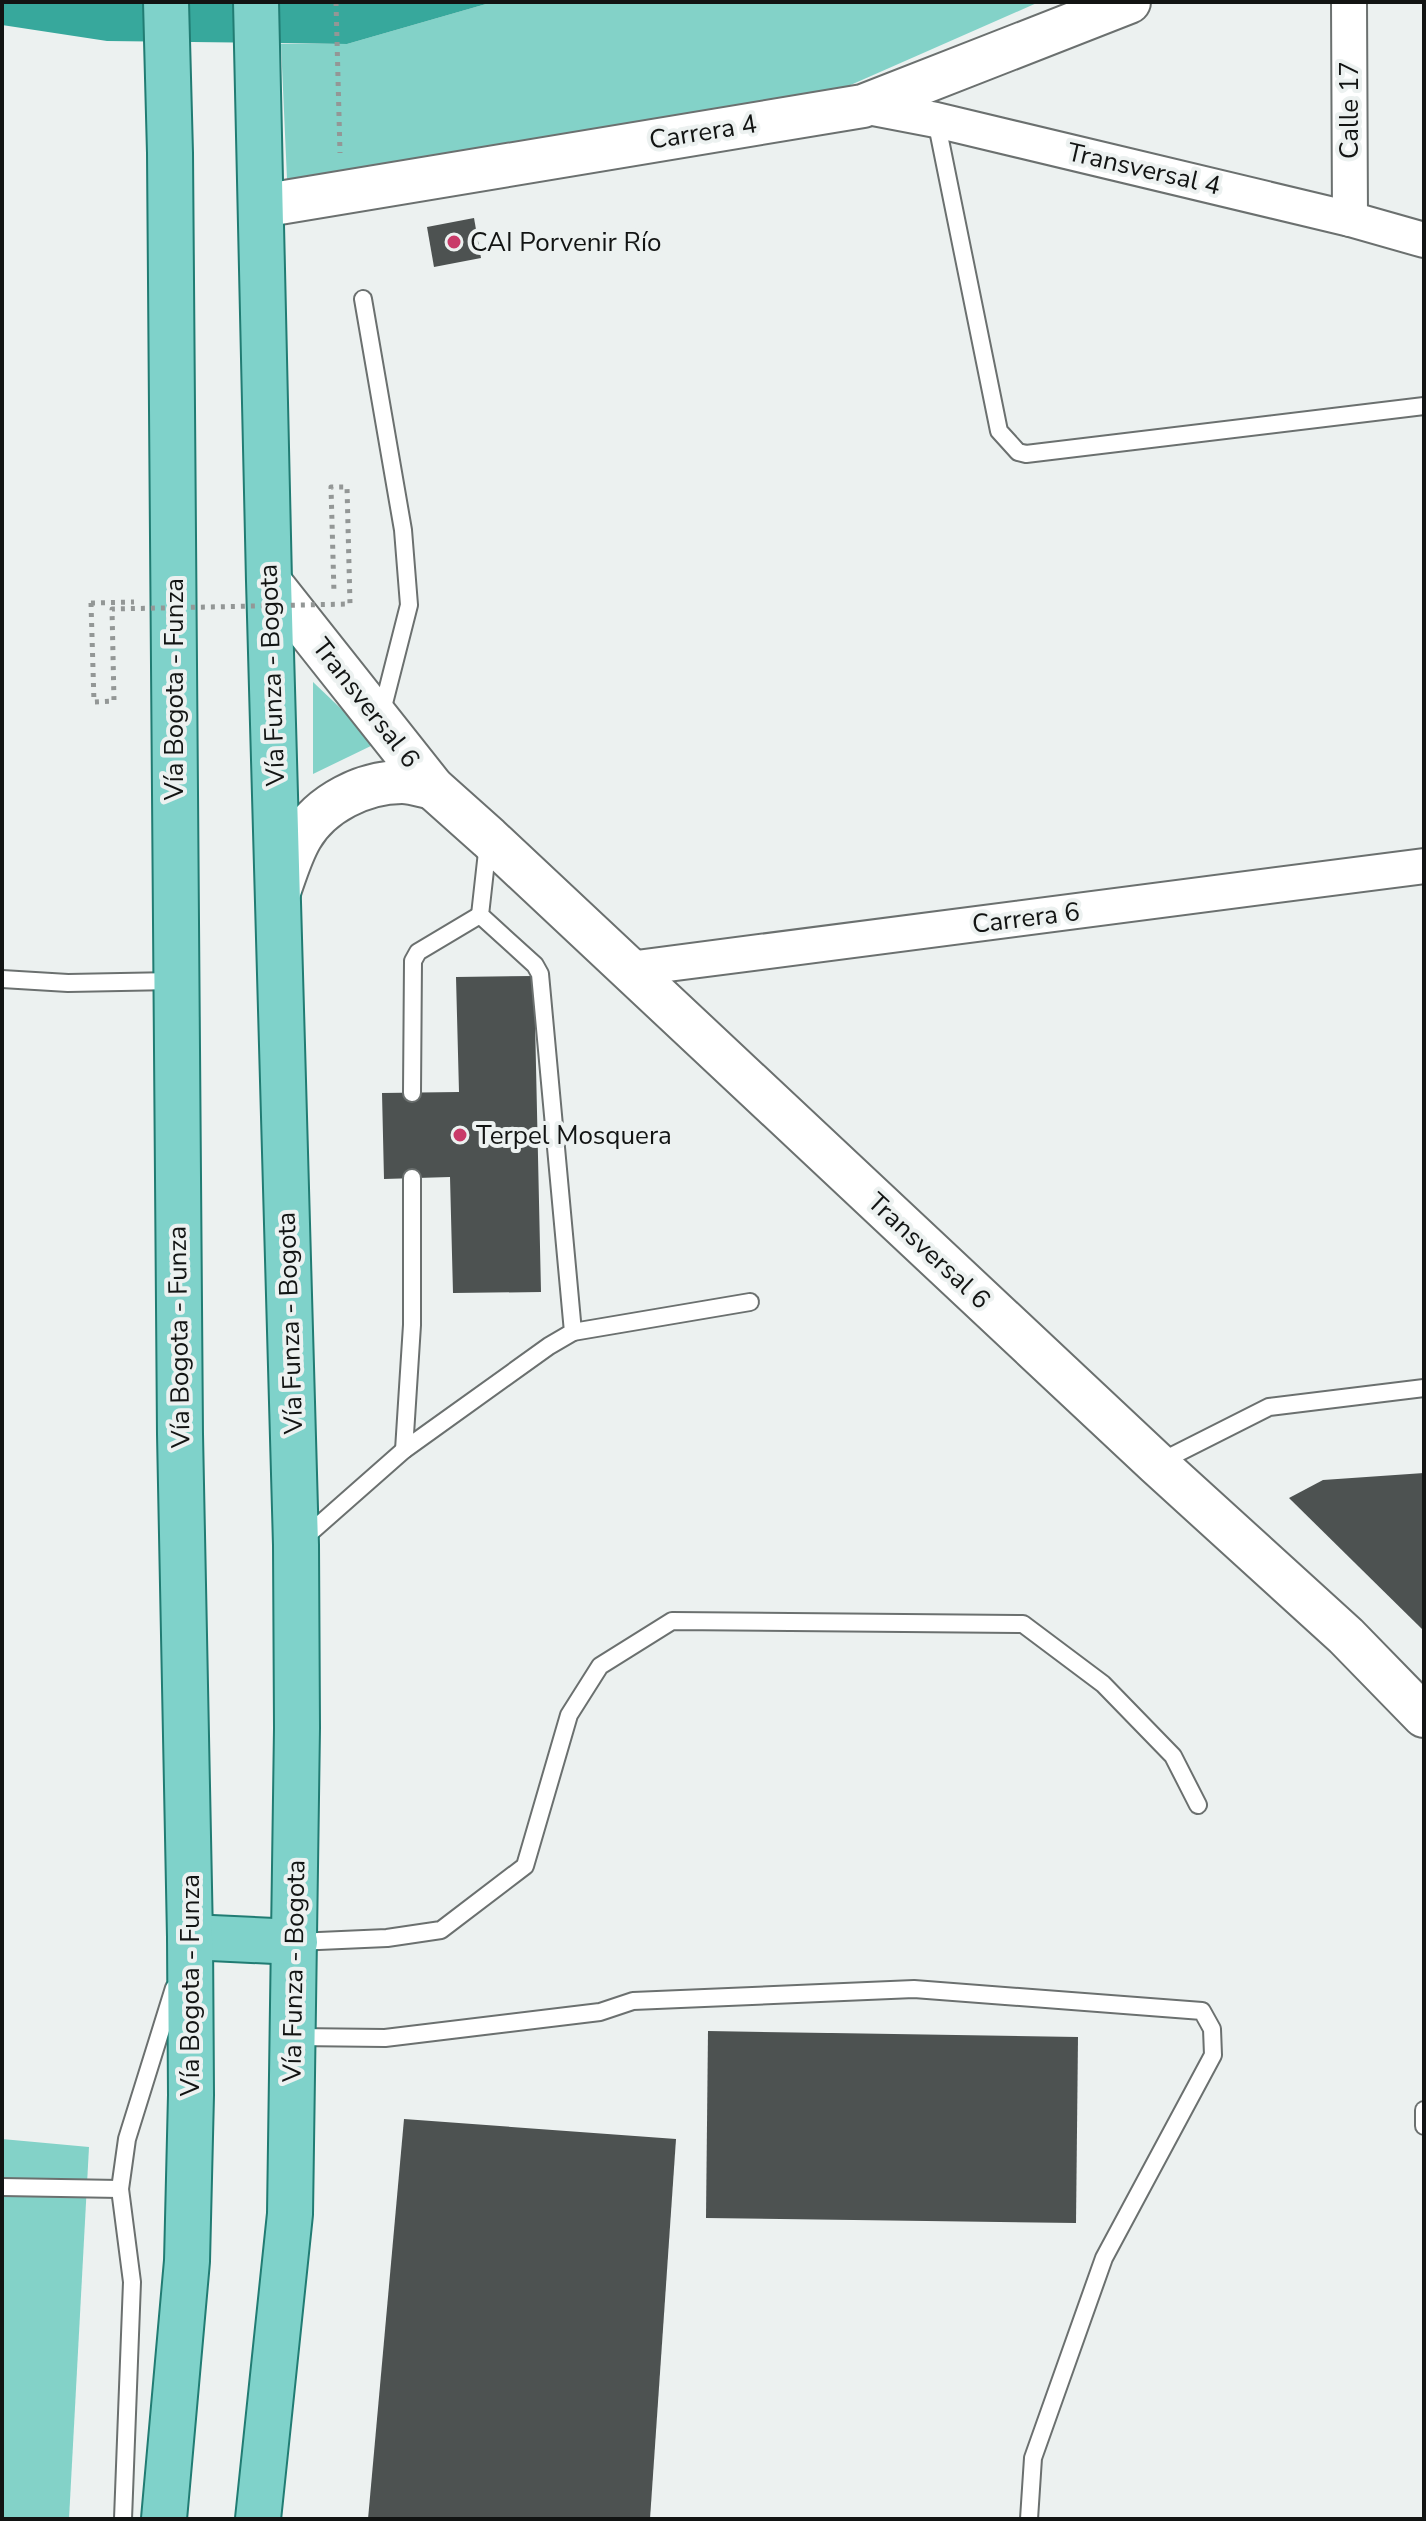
<svg xmlns="http://www.w3.org/2000/svg" width="1426" height="2521" viewBox="0 0 1426 2521" font-family="'Nunito Sans',sans-serif">
<rect width="100%" height="100%" fill="#ecf1f0"/>
<!-- green -->
<g fill="#83d2c8">
<polygon points="493,2 1039,2 846,87 287,179 281,44 347,44"/>
<polygon points="313,682 377,743 313,774"/>
<polygon points="2,2139 89,2147 69,2519 2,2519"/>
</g>
<!-- water -->
<polygon fill="#37a89c" points="2,2 493,2 347,44 107,41 2,25"/>
<!-- building -->
<g fill="#4d5251">
<polygon points="474,218 481,258 434,267 427,227"/>
<polygon points="534,976 541,1292 453,1293 450,1177 384,1179 382,1093 459,1092 456,977"/>
<polygon points="1424,1473 1424,1631 1289,1498 1323,1480"/>
<polygon points="708,2031 1078,2037 1076,2223 706,2218"/>
<polygon points="404,2119 676,2139 650,2519 368,2519"/>
</g>
<g fill="none" stroke-linecap="round" stroke-linejoin="round">
<defs>
<g id="service">
<polyline points="936,120 999,431 1018,452 1026,454 1424,406"/>
<polyline points="363,299 403,530 409,605 381,715"/>
<polyline points="2,979 68,983 174,981"/>
<polyline points="412,1093 413,961 418,952 480,915"/>
<polyline points="573,1332 750,1302"/>
<polyline points="404,1450 412,1325 412,1178"/>
<polyline points="1158,1463 1269,1407 1424,1388"/>
<polyline points="303,1539 404,1450 549,1346 573,1332 540,974 535,965 480,915 488,843"/>
<polyline points="296,1942 387,1938 441,1930 525,1866 569,1715 600,1666 672,1621 1023,1624 1103,1684 1173,1756 1198,1805"/>
<polyline points="295,2037 385,2038 600,2012 633,2001 914,1989 1202,2011 1212,2029 1213,2055 1104,2258 1033,2458 1029,2519"/>
<polyline points="1424,2110 1424,2126"/>
<polyline points="2,2187 120,2189"/>
<polyline points="123,2519 132,2282 120,2189 127,2139 174,1988"/>
</g>
<g id="minor">
<polyline points="1349,2 1350,219"/>
<polyline points="863,106 936,120 1350,219 1424,240"/>
<polyline points="629,969 1424,866"/>
</g>
<g id="tertiary">
<polyline points="261,206 863,106 1129,2"/>
<polyline points="269,581 433,788 489,838 1157,1464 1346,1636 1424,1716"/>
<path d="M278 895C285 875 291 854 301 837 321 803 364 782 402 782 412 782 423 786 433 788"/>
</g>
<g id="primary">
<polyline points="256,2 269,581 296,1545 297,1728 290,2214 258,2519"/>
<polyline points="190,1937 295,1942"/>
<polyline points="164,2519 187,2261 191,2095 190,1937 180,1434 170,153 166,2"/>
</g>
</defs>
<!-- service casing -->
<use href="#service" stroke="#6b706f" stroke-width="20"/>
<!-- minor casing -->
<use href="#minor" stroke="#6b706f" stroke-width="38"/>
<!-- tertiary casing -->
<use href="#tertiary" stroke="#6b706f" stroke-width="46"/>
<!-- primary casing -->
<use href="#primary" stroke="#217c73" stroke-width="48"/>
<!-- path -->
<g stroke="#939796" stroke-width="5" stroke-dasharray="4 6" stroke-linecap="butt">
<polyline points="336,2 340,153"/>
<polyline points="91,603 134,602"/>
</g>
<!-- service -->
<use href="#service" stroke="#fff" stroke-width="16"/>
<!-- minor -->
<use href="#minor" stroke="#fff" stroke-width="34"/>
<!-- tertiary -->
<use href="#tertiary" stroke="#fff" stroke-width="42"/>
<!-- primary -->
<use href="#primary" stroke="#7fd2ca" stroke-width="44"/>
<!-- path-bridge -->
<polyline stroke="#939796" stroke-width="5" stroke-dasharray="4 6" stroke-linecap="butt" points="91,603 94,702 114,701 112,609 350,604 347,487 331,487 334,593"/>
</g>
<!-- markers -->
<g fill="#c93b69" stroke="#ecf1f0" stroke-width="3">
<circle cx="454" cy="242" r="8"/>
<circle cx="460" cy="1135" r="8"/>
</g>
<g text-anchor="middle" dominant-baseline="central" stroke-width="8" stroke-linejoin="round" paint-order="stroke">
<!-- street labels -->
<g font-size="26" fill="#121413" stroke="#ecf1f0">
<text transform="translate(1349 110) rotate(-90)">Calle 17</text>
<text transform="translate(703 132) rotate(-9)">Carrera 4</text>
<text transform="translate(1144 169) rotate(13)">Transversal 4</text>
<text transform="translate(272 675) rotate(-92)">Vía Funza - Bogota</text>
<text transform="translate(174 689) rotate(-90)">Vía Bogota - Funza</text>
<text transform="translate(366 703) rotate(52)">Transversal 6</text>
<text transform="translate(1026 918) rotate(-7)">Carrera 6</text>
<text transform="translate(929 1251) rotate(43)">Transversal 6</text>
<text transform="translate(290 1323) rotate(-92)">Vía Funza - Bogota</text>
<text transform="translate(179 1337) rotate(-91)">Vía Bogota - Funza</text>
<text transform="translate(294 1971) rotate(-89)">Vía Funza - Bogota</text>
<text transform="translate(190 1985) rotate(-90)">Vía Bogota - Funza</text>
</g>
<!-- poi labels -->
<g font-size="26" fill="#121413" stroke="#ecf1f0" text-anchor="start">
<text x="470" y="242">CAI Porvenir Río</text>
<text x="476" y="1135">Terpel Mosquera</text>
</g>
</g>
<!-- border -->
<rect width="1426" height="2521" fill="none" stroke="#121413" stroke-width="8"/>
</svg>
